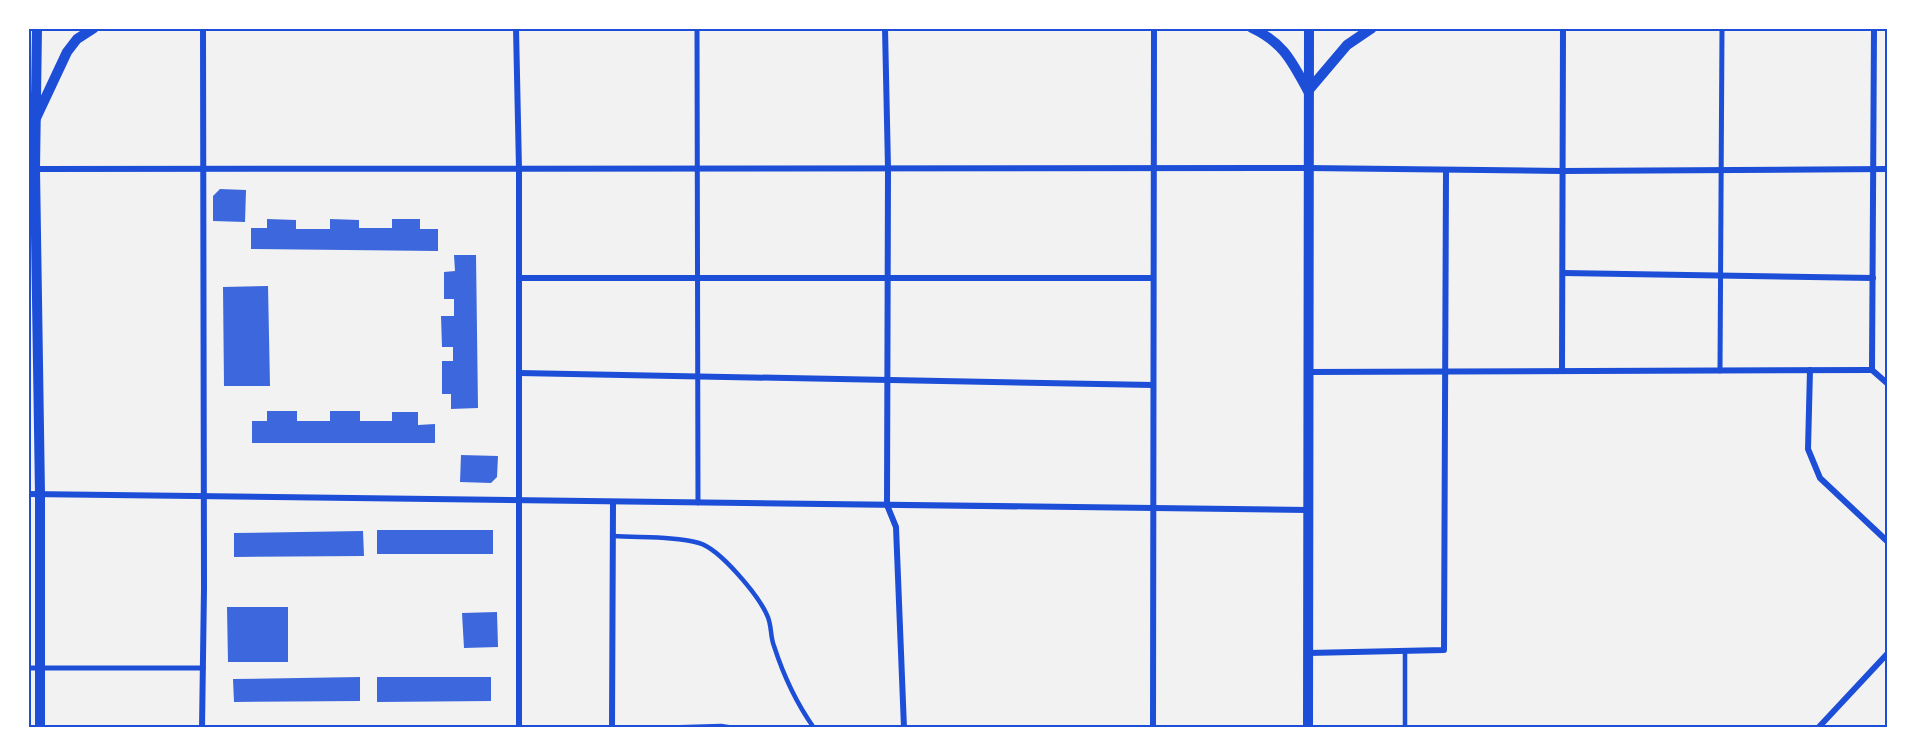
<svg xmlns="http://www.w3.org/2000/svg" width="1916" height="756" viewBox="0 0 1916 756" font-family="Literata,serif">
<rect width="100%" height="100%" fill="#f2f2f2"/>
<!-- building -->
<g fill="#3d67dc">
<polygon points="220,189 246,190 245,222 213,221 213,196"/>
<polygon points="267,219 296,220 296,229 330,229 330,219 359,220 359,228 392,228 392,219 420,219 420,229 438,229 438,251 251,249 251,228 267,228"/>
<polygon points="454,255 476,255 478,408 451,409 451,394 442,394 442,361 453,361 453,347 442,347 441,316 454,316 454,299 444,299 444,272 455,271"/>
<polygon points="268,286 270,386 224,386 223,287"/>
<polygon points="267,411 297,411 297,421 330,421 330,411 360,411 360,421 392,421 392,412 418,412 418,425 435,424 435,443 252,443 252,421 267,421"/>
<polygon points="461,455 498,456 497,477 491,483 460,482"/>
<rect x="377" y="530" width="116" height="24"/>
<polygon points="363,531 364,556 234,557 234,533"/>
<polygon points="227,607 288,607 288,662 228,662"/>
<polygon points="497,612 498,647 464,648 462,613"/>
<polygon points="360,677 360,701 234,702 233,679"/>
<polygon points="377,677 491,677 491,701 377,702"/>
</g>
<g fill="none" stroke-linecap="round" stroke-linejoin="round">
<!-- service -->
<g stroke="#1d4ed8" stroke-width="4.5">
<path d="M613 536C640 538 674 536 699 543 720 549 758 595 767 615 772 625 770 636 774 646 783 674 797 704 814 728"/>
<polyline points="654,728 721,726 734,728"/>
<polyline points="1405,728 1405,651"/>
</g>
<!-- pedestrian -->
<g stroke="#1d4ed8" stroke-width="5">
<polyline points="697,28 698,503"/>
<polyline points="1720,371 1722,28"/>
<polyline points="28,668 203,668"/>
</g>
<!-- minor -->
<g stroke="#1d4ed8" stroke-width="6">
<polyline points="516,28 519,169 519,728"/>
<polyline points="885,28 888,168 887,505 896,527 904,728"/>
<polyline points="1874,28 1872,370 1888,384"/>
<polyline points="35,169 1307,168 1562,171 1888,169"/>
<polyline points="1563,273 1873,278"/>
<polyline points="519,278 1153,278"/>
<polyline points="1810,370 1808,449 1820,478 1888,542"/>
<polyline points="1562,371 1563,28"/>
<polyline points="1308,372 1872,370"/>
<polyline points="519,373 1153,385"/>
<polyline points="28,494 1308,510"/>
<polyline points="1308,653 1444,650 1446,171"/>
<polyline points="202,728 204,588 203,28"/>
<polyline points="612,728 613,502"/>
<polyline points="1153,728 1154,28"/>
<polyline points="1818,728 1888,653"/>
</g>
<!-- tertiary -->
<g stroke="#1d4ed8" stroke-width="10">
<polyline points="37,28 35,169 40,494 40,728"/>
<path d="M1252 28C1284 43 1292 62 1308 91L1347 45 1372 28"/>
<polyline points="28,96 36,118 67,52 77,39 94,28"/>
<polyline points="1308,728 1309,28"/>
</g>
</g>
<!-- border -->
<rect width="1916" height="756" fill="none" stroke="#ffffff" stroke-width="60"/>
<rect x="30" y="30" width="1856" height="696" fill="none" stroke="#1d4ed8" stroke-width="2"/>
</svg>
